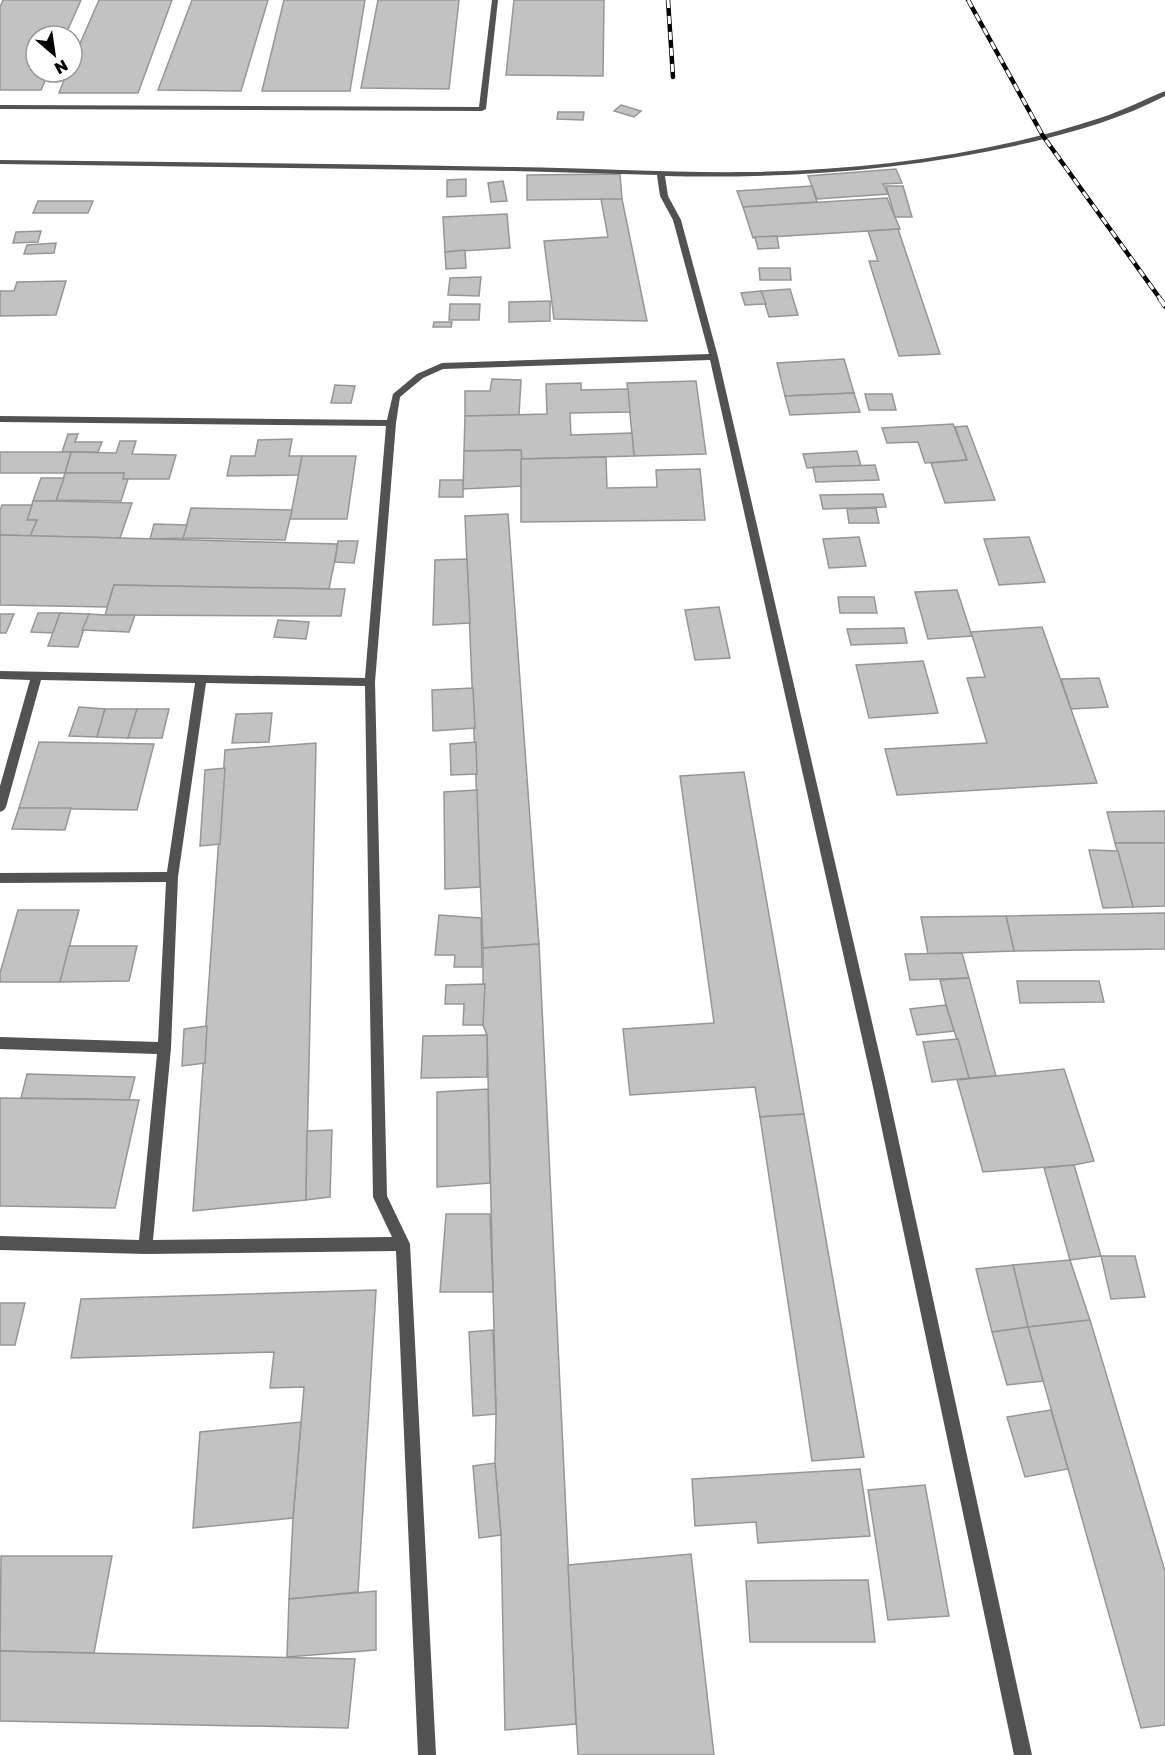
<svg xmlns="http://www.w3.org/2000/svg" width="1165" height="1755" viewBox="0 0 1165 1755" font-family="'Golos Text',sans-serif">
<rect width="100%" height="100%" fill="#fff"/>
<!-- building -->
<g fill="#c2c2c2" stroke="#969696" stroke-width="1.5">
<polygon points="3,0 81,0 65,36 36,36 36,72 49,72 41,90 0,90 0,7"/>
<polygon points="99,0 172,0 138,93 59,93 67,72 72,72 72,62"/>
<polygon points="192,0 268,0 241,91 158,90"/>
<polygon points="284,0 365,0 350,91 262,91"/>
<polygon points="378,0 459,0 449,89 361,88"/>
<polygon points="514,0 604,0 603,76 506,75"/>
<polygon points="621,105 641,111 634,117 614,111"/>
<polygon points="558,112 584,112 583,120 557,119"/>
<polygon points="896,169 902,183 883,184 888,194 817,199 808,176"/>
<polygon points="620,174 622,199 527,200 527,175"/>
<polygon points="466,179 466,196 447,197 447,180"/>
<polygon points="503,181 507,201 491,202 488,183"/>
<polygon points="812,186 817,202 743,207 737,191"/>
<polygon points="886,186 903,186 912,217 895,217"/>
<polygon points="887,198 900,229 753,238 743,207"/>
<polygon points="601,199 622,199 647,321 554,319 544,241 608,237"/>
<polygon points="38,201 93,201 88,213 33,213"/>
<polygon points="507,214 510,248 445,252 443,217"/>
<polygon points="898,229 940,354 899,356 869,261 878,261 868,231"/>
<polygon points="41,231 38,242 13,243 16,232"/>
<polygon points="777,236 779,248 758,249 755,237"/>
<polygon points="56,243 54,253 24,254 27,245"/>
<polygon points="465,250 466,268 446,269 445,252"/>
<polygon points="759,268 790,268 791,280 760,280"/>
<polygon points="481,277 479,296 448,295 450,278"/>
<polygon points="66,281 56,315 0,316 0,291 14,291 17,282"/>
<polygon points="790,289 798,315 769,317 761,291"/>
<polygon points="761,291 766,304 745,305 741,293"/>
<polygon points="550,301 550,321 509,322 509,302"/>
<polygon points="450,304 480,304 479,320 449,320"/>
<polygon points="434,322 452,322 451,327 433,327"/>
<polygon points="844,359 854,393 785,396 777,363"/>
<polygon points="492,379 521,380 519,415 465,416 465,391 490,391"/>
<polygon points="696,381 706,454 634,456 627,383"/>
<polygon points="581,383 581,390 628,389 630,412 570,413 571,435 632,433 634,456 521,459 521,450 464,451 465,416 547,414 546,384"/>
<polygon points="335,385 355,386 351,403 331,403"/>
<polygon points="854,393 860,412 790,415 785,396"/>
<polygon points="865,394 892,394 896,410 869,410"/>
<polygon points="953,424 967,460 925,463 918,442 887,443 882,428"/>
<polygon points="967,426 995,500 945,503 931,463 967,460 955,427"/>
<polygon points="68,434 78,434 75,442 102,442 98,452 62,452"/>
<polygon points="292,439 289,456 302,456 299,475 227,476 231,456 255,456 258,440"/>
<polygon points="120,441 136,441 132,454 176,455 169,479 123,479 124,473 65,473 71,452 116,453"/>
<polygon points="521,450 524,486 463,489 464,451"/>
<polygon points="857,451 861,466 807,468 803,454"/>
<polygon points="0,452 71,452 65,473 0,473"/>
<polygon points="302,456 356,456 347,519 290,519"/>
<polygon points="606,457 607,488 657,487 656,470 700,469 705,520 521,522 521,459"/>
<polygon points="875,465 879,480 816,482 813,467"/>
<polygon points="65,473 124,473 123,479 128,479 121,501 56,500"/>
<polygon points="41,478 64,478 56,501 33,501"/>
<polygon points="440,480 463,480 463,497 439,497"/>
<polygon points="883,494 886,507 823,509 820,495"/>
<polygon points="33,501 56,501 132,503 120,538 30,536 37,520 27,520"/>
<polygon points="2,505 32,505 27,520 37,520 30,536 0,535 0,511"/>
<polygon points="191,508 292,510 285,540 183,538"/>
<polygon points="876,508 879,523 849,523 847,509"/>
<polygon points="508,514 539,944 483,948 465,516"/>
<polygon points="154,524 187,525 183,538 150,539"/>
<polygon points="0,535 120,538 338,544 329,589 114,585 107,607 0,605"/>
<polygon points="859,537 866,566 829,568 823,539"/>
<polygon points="1029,537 1045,582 999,585 984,539"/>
<polygon points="338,541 358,541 354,563 335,562"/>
<polygon points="467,559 470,623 433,625 435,560"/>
<polygon points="114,585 329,589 345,589 341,616 105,615"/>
<polygon points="957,590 972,636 928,639 915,592"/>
<polygon points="838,597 874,597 877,613 840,613"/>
<polygon points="719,607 730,658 695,660 685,610"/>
<polygon points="38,613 60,613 53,633 31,632"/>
<polygon points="60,613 89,614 78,647 48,646"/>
<polygon points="0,614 14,614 6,633 0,633"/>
<polygon points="89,614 105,615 135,615 129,632 82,630"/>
<polygon points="278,620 309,622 306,639 274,637"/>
<polygon points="1042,627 1097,783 897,795 885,749 987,743 967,678 985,677 971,632"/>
<polygon points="904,628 907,643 851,645 847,629"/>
<polygon points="923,661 938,713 869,718 856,665"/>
<polygon points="1099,678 1108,707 1071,709 1061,679"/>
<polygon points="473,688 475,728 433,731 432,690"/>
<polygon points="79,707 105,709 97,737 69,736"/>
<polygon points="105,709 137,709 128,738 97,737"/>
<polygon points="137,709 169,709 162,738 128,738"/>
<polygon points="272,713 269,742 232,743 236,714"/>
<polygon points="39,742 154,744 137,810 19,808"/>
<polygon points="476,742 477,774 451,775 450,744"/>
<polygon points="316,743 306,1200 193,1211 225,750"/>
<polygon points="225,768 220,844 200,846 205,770"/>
<polygon points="744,772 804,1114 760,1117 755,1087 630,1095 623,1029 714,1023 680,776"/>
<polygon points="477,790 480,887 445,889 444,792"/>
<polygon points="19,808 71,808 65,830 12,829"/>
<polygon points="1165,811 1165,843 1115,843 1107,812"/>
<polygon points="1115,843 1165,843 1165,906 1133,907"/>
<polygon points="1089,850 1118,851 1133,907 1103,908"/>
<polygon points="18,910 79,910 60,982 0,982 0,973"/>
<polygon points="1165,913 1165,949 1014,951 1006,916"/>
<polygon points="439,915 481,918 482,967 454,967 455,955 435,955"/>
<polygon points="1006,916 1014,951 928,954 921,917"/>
<polygon points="539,944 576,1724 505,1730 501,1535 495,1463 496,1414 487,1035 483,1025 483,948"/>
<polygon points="69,946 137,946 129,981 60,982"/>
<polygon points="962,953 969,978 910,980 905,954"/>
<polygon points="969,978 996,1076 969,1078 946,1005 940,980"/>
<polygon points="1017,981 1099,981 1104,1002 1020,1003"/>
<polygon points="485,984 483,1025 463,1025 464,1004 445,1004 446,985"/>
<polygon points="946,1005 954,1031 917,1035 910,1009"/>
<polygon points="207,1026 205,1063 182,1066 184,1029"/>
<polygon points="487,1035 487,1077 421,1078 423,1036"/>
<polygon points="958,1039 969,1078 932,1082 923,1042"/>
<polygon points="1064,1069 1094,1161 1074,1165 983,1172 957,1080"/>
<polygon points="27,1074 135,1077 129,1100 21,1098"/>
<polygon points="488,1089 490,1183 437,1187 437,1092"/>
<polygon points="0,1098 139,1100 115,1208 0,1206"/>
<polygon points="804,1114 864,1457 812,1461 760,1117"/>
<polygon points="332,1130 330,1197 306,1200 307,1131"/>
<polygon points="1074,1165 1101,1256 1070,1260 1044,1168"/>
<polygon points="446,1214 490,1214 493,1292 440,1292"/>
<polygon points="1101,1256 1135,1256 1145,1297 1111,1299"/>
<polygon points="1070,1260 1090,1320 1028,1327 1013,1265"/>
<polygon points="1013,1265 1028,1327 992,1332 976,1269"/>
<polygon points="376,1290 358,1592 289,1599 293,1518 304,1387 270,1388 274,1352 71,1358 81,1299"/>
<polygon points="0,1303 25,1303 15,1345 0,1345"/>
<polygon points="1090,1320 1165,1571 1165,1725 1141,1728 1028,1327"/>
<polygon points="1028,1327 1043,1381 1007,1385 992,1332"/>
<polygon points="493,1330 496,1414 473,1416 469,1332"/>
<polygon points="1051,1410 1068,1469 1025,1477 1007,1417"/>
<polygon points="301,1422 293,1518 193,1528 200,1432"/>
<polygon points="495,1463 501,1535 479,1538 473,1466"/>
<polygon points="860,1469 870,1536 758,1543 756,1522 695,1526 692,1479"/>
<polygon points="925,1485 949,1616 888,1620 868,1490"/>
<polygon points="691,1554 714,1755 578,1755 568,1565"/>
<polygon points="1,1556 112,1556 94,1653 0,1651"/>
<polygon points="868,1580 875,1642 750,1642 746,1581"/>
<polygon points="376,1591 376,1650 287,1657 289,1599"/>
<polygon points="0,1651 355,1659 348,1728 0,1721"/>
</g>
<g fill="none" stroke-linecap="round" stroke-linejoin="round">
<!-- service -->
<polygon fill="#525252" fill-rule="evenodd" points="492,0 498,0 486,109 482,111 0,109 0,105 479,107"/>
<!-- minor -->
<path fill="#525252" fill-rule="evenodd" d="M1165 91V96C1123 118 1077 131 1032 142 911 170 788 179 665 176L668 196 681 220 718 357 887 1087 1032 1755H1014L873 1087 710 360 443 369 423 378 400 397 396 423 375 682 387 1196 410 1244 436 1755H418L396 1251 145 1254 0 1250V1236L139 1240 157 1054 0 1049V1037L158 1042 166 882 0 883V873L167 872 195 683 41 680 6 807 4 810 0 812V786L30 680 0 679V671L365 678 386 426 0 422V416L387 420 393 394 417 374 442 363 709 354 673 220 660 196 657 175 514 171 0 164V160C171 162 343 164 514 167 594 168 671 173 750 172 868 170 988 155 1100 118 1122 111 1143 100 1165 91ZM206 683 365 686 373 1197 392 1237 153 1240 171 1048 178 877Z"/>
<defs>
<g id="rail-far1">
<polyline points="668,0 673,77"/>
<polyline points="968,0 1043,136 1161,300"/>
</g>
<polyline id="rail" points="1160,299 1165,306"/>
</defs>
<!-- rail-far1 casing -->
<use href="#rail-far1" stroke="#000" stroke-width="4.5"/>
<!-- rail casing -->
<use href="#rail" stroke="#000" stroke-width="5"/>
<!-- rail-far1 -->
<use href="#rail-far1" stroke="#fff" stroke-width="3" stroke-dasharray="8" stroke-linecap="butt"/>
<!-- rail -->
<use href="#rail" stroke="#fff" stroke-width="4" stroke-dasharray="10" stroke-linecap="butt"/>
</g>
<!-- north arrow -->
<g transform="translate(54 54) rotate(151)"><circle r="28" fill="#ffffff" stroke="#999999" stroke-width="1.5"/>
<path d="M0-4.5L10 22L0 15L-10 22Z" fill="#000000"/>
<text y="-9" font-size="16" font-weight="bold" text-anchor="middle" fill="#000000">N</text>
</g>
</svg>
